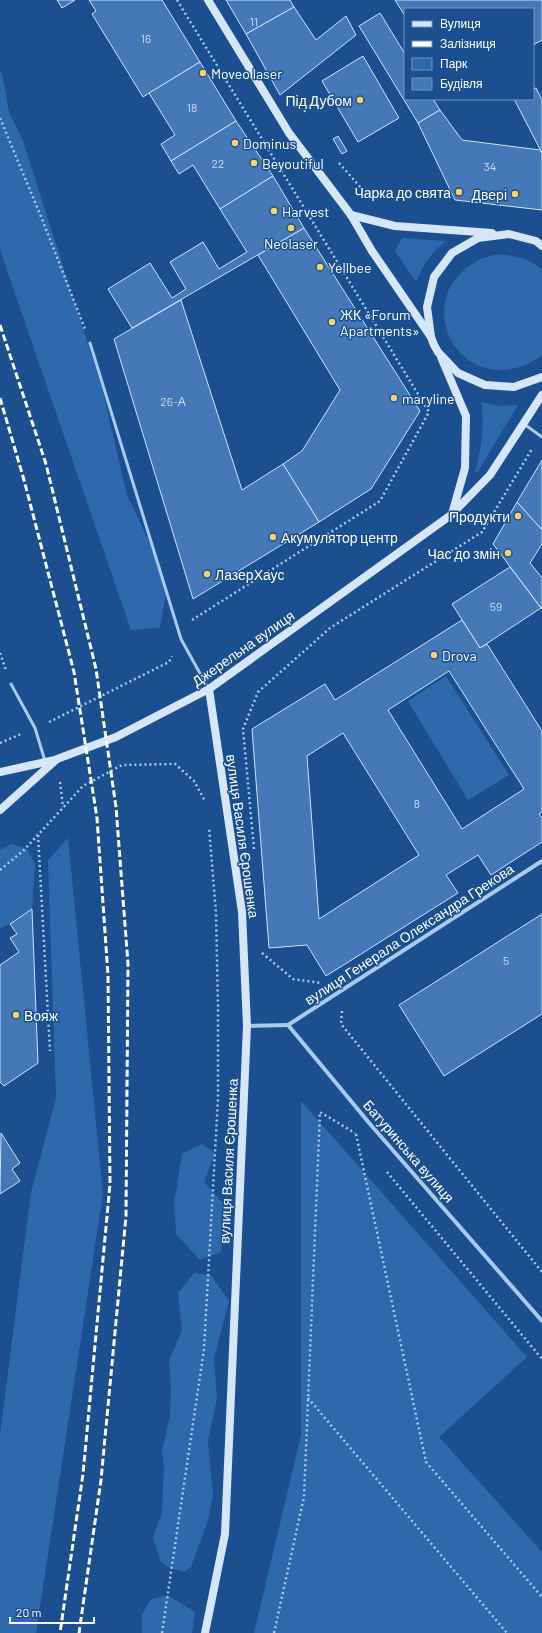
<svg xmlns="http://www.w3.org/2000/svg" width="542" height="1633" viewBox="0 0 542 1633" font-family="Barlow,sans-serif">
<rect width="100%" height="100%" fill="#1b4f8f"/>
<!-- green -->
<g fill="#2e69ad">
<polygon points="0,70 3,77 9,112 23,141 102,388 127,495 153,550 166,593 160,628 131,630 0,250"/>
<path d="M402 238 446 241C430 254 424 263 416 282L395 251Z"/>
<path d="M494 255C512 254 528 258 542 270V355C514 378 471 375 452 342 431 304 454 264 494 255Z"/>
<path d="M481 402 499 406 518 405 477 473 475 472C481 448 485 427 481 402Z"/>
<polygon points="446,676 509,775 468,800 408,701"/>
<polygon points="68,838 103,1194 36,1633 0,1633 0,1435 31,1192 56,1098 48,860"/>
<polygon points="12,844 27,849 35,864 32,909 10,924 0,928 0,850"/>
<polygon points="301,1101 527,1357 439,1437 542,1552 542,1633 254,1633 301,1435"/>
<polygon points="202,1144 215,1153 204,1182 224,1204 221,1252 200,1260 176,1234 174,1204 182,1154"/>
<polygon points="194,1273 211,1275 229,1301 214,1358 217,1398 208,1441 213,1494 208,1520 191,1567 184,1572 168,1567 161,1562 153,1538 162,1512 164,1469 162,1451 170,1416 171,1387 169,1361 182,1330 178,1293"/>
<polygon points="167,1595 195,1612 192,1633 142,1633 142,1615 151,1599"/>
</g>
<!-- building -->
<g fill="#4478b7" stroke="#cfe3fa" fill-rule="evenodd">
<polygon points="57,0 75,0 62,8"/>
<polygon points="89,0 162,0 200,62 143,97 92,14 96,11"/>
<polygon points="226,0 290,0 294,7 246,34"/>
<polygon points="395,0 542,0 542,40 533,45 533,9 405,9 405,16"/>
<polygon points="294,7 316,40 346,16 356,35 280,95 246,34"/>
<polygon points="380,13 405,54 405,99 433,99 440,110 418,123 359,26"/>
<polygon points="363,56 399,118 358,142 322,81"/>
<polygon points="200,62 236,121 171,161 161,144 175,135 149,93"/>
<polygon points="536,88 542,100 542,153 514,99 533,99 533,89"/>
<polygon points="440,110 462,140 540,150 542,153 542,210 455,200 418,123"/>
<polygon points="236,121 273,176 220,209 193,165 179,174 171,161"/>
<polygon points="338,136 347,151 342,154 333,139"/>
<polygon points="273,176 304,228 132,328 108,289 150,263 172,298 186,289 170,262 203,242 219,269 247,252 220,209"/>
<polygon points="304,228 420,411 371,489 319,522 283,464 302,451 340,390 258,255"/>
<polygon points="181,300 242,490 283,464 319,522 193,599 114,339"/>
<polygon points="542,460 542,530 517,502"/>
<polygon points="517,502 542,530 542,544 530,563 542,578 542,609 493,544"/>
<polygon points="510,567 541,608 480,648 452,604"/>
<path d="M462 620 480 648 487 644 542 731V812L539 814 542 818V842L491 875 478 855 446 875 458 893 326 976 307 945 269 948 252 729 325 684 335 700ZM449 671 524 789 462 829 388 710ZM343 733 419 855 319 919 307 756Z"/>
<polygon points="32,909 38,1063 4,1086 0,1082 0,965 19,952 10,938 17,934 10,924"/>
<polygon points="542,914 542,1014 444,1076 399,1005"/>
<polygon points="1,1133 20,1163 12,1169 20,1181 0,1194"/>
</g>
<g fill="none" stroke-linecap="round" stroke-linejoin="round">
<!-- path -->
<g stroke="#a9c9ee" stroke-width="2.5" stroke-dasharray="2 3" stroke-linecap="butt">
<polyline points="177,0 429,412 380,501 192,620"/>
<polyline points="295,106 307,112"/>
<polyline points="0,118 42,219 85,329"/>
<polyline points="339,163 370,198 377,200"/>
<polyline points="0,653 6,670"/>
<polyline points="49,722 169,662 172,656"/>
<polyline points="0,743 21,734"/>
<polyline points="60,782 63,807"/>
<polyline points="38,835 50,1051"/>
<polyline points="254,849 243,729 258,692 330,628 482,532 532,449"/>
<polyline points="0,870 24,850 83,786 122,765 175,764 194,781 205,801"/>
<polyline points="262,953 293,979 321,983"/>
<polyline points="342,1011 341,1024 542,1272"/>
<polyline points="356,1134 426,1462 542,1597"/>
<polyline points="387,1172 542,1359"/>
<polyline points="308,1398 507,1633"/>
<polyline points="162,1633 204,1349 218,1099 218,1007 216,913 209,827"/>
<polyline points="274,1633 304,1497 320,1112 355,1133"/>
</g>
<!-- lane -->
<g stroke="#a9c9ee" stroke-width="3">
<polyline points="90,343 181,639 208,688"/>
<polyline points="524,424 542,437"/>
<polyline points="11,684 35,728 45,761"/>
</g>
<!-- street -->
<g stroke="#a9c9ee" stroke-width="4">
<polyline points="288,1025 370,1124 542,1321"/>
<polyline points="288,1025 542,861"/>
<polyline points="247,1026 288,1025"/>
</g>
<!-- secondary -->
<g stroke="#d6e6fa" stroke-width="8">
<polyline points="208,0 289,133 351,215 372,251 431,337"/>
<polyline points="351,215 395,226 492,233"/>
<polyline points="542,246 536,241 509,234 478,238 452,253 434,277 427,307 431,337 434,345 438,352 458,373 485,385 514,387 542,377"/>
<polyline points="441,357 466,416 465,468 452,514"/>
<polyline points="0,772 55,760"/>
<polyline points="0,810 57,759 116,737 209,689 451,515 490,475 542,395"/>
<polyline points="205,1633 225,1534 247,1026 242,912 209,689"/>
</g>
<!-- rail -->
<g stroke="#fff" stroke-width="3" stroke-dasharray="7 3" stroke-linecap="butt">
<polyline points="0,325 46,464 96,669 116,807 128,964 126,1216 101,1480 79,1633"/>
<polyline points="0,398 24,480 74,672 97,818 108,975 110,1184 83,1474 60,1633"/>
</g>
</g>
<!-- markers -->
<g fill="#ffd166" stroke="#1b4f8f" stroke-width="1.5">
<circle cx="203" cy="73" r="4"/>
<circle cx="360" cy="100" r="4"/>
<circle cx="235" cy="143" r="4"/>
<circle cx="254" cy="163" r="4"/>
<circle cx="459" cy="192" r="4"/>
<circle cx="515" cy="194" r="4"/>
<circle cx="274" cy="211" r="4"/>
<circle cx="291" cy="228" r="4"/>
<circle cx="320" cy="267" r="4"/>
<circle cx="332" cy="322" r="4"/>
<circle cx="394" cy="398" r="4"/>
<circle cx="518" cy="516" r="4"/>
<circle cx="273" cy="537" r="4"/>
<circle cx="508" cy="553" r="4"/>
<circle cx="207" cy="574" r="4"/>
<circle cx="434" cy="655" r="4"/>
<circle cx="16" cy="1015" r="4"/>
</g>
<g text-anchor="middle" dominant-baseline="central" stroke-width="3" stroke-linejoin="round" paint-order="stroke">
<!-- number labels -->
<g font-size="12" fill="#d0dded">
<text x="254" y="21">11</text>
<text x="146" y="38">16</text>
<text x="192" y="107">18</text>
<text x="218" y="163">22</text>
<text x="490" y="166">34</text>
<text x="173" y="401">26-А</text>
<text x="496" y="606">59</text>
<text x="417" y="803">8</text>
<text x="506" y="960">5</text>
</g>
<!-- poi labels -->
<g font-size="14" fill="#fff" stroke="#1b4f8f" text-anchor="start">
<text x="211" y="73">Moveo laser</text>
<text x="352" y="100" text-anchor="end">Під Дубом</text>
<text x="243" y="143">Dominus</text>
<text x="262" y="163">Beyoutiful</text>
<text x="451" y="192" text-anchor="end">Чарка до свята</text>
<text x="507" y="194" text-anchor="end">Двері</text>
<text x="282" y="211">Harvest</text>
<text x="291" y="243" text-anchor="middle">Neolaser</text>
<text x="328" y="267">Yellbee</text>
<text x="340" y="314">ЖК «Forum<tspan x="340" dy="16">Apartments»</tspan></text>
<text x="402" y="398">maryline</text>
<text x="510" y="516" text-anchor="end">Продукти</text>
<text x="281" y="537">Акумулятор центр</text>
<text x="500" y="553" text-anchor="end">Час до змін</text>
<text x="215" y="574">ЛазерХаус</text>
<text x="442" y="655">Drova</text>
<text x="24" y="1015">Вояж</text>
</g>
<!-- street labels -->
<g font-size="14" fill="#fff" stroke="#1b4f8f">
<text transform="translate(243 648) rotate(-35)">Джерельна вулиця</text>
<text transform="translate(243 836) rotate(82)">вулиця Василя Єрошенка</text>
<text transform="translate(409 934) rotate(-33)">вулиця Генерала Олександра Грекова</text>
<text transform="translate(409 1151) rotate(49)">Батуринська вулиця</text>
<text transform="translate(228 1161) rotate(-87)">вулиця Василя Єрошенка</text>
</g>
</g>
<!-- legend -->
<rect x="404" y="8" width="130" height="92" fill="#1b4f8f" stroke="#7695bc"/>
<rect x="412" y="21" width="20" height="6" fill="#d6e6fa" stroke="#7695bc"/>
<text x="440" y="28" font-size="12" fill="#ffffff">Вулиця</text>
<rect x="412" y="41" width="20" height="6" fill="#ffffff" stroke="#7695bc"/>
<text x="440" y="48" font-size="12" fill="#ffffff">Залізниця</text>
<rect x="412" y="58" width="20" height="12" fill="#2e69ad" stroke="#7695bc"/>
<text x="440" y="68" font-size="12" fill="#ffffff">Парк</text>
<rect x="412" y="78" width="20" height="12" fill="#4478b7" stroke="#7695bc"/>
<text x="440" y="88" font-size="12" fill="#ffffff">Будівля</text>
<!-- scale -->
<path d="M10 1617v6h84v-6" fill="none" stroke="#ffffff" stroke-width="2"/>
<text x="16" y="1617" font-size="12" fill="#ffffff" stroke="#1b4f8f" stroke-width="3" paint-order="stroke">20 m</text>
</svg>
